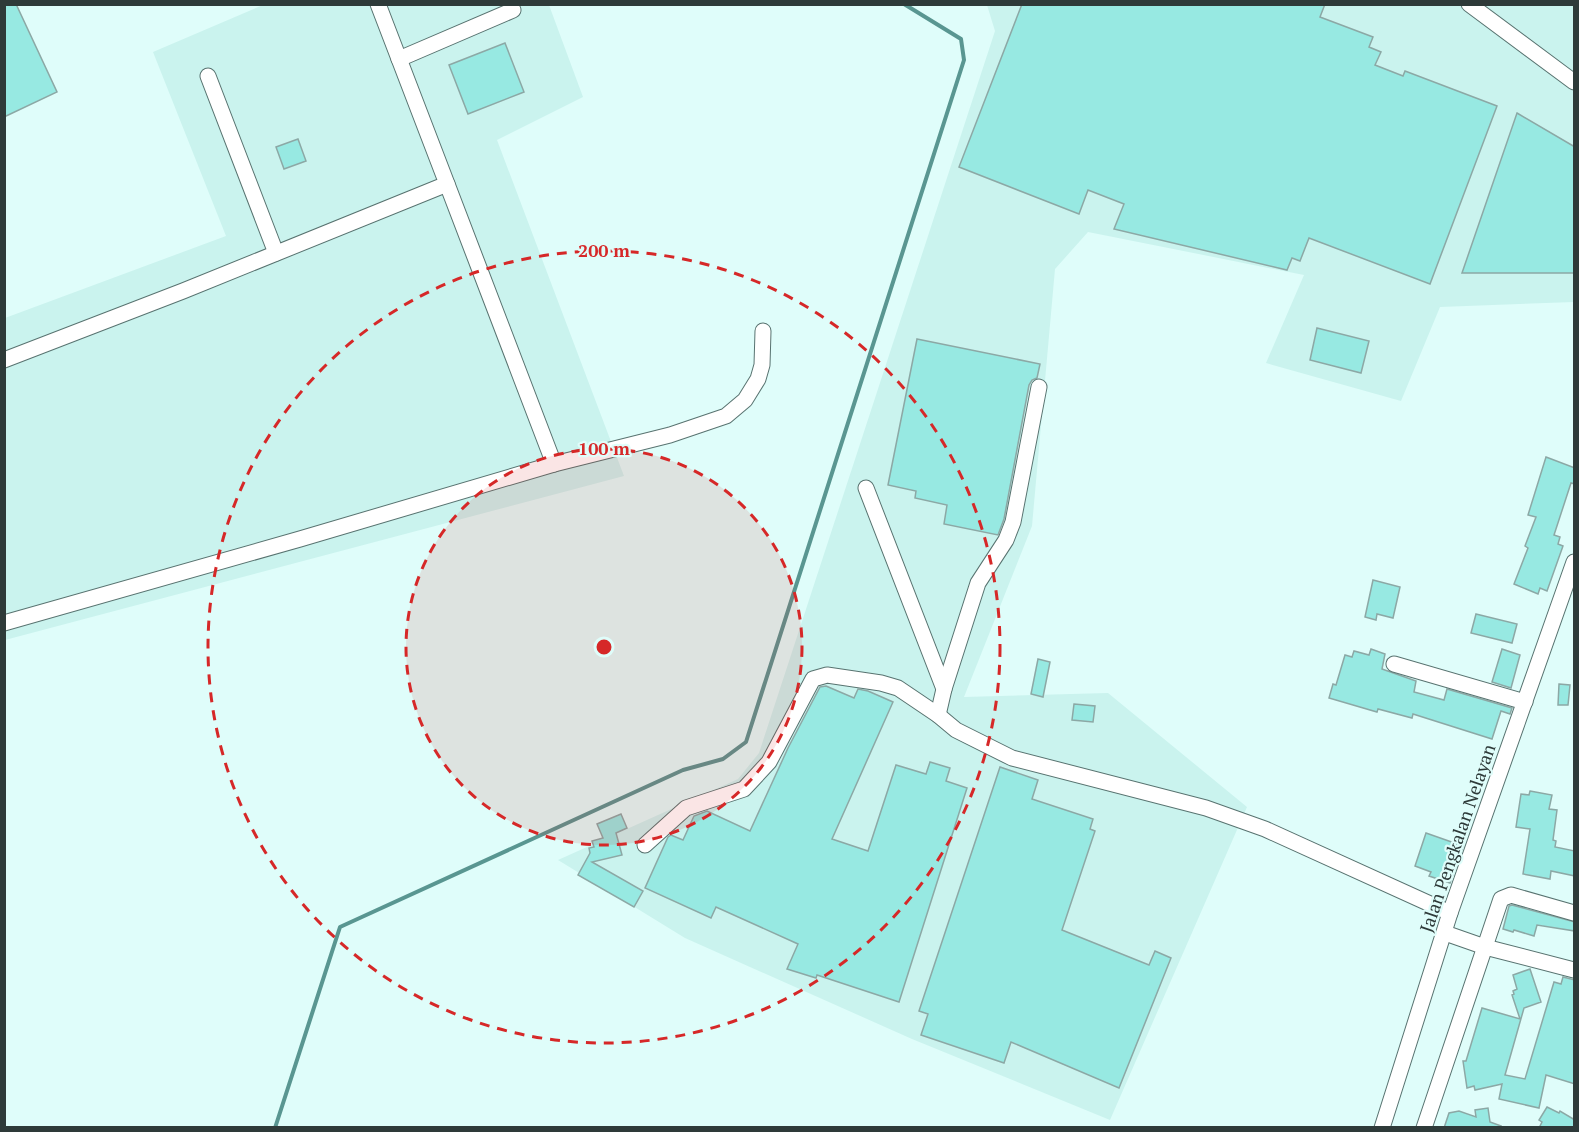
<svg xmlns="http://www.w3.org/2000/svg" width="1579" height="1132" viewBox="0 0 1579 1132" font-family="'PT Serif',serif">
<rect width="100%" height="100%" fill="#dffdfa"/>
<!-- built -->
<g fill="#caf3ee">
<polygon points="263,5 549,5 583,97 497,140 624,476 5,640 5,318 226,236 153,52"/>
<polygon points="987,5 1574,5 1574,302 1440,307 1401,401 1266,363 1304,275 1088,232 1055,269 1032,526 964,697 1108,693 1247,807 1110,1120 912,1039 685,938 558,860 738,779 759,753 995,31"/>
</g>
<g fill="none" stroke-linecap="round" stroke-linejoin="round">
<!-- stream -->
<polyline stroke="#599691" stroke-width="4" points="275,1128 340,927 683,770 723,759 746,742 964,60 961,39 904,4"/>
</g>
<!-- building -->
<g fill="#97e9e2" stroke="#8ca8a5" stroke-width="1.5">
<polygon points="4,4 16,4 57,92 4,117"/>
<polygon points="1022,4 1325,4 1320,17 1373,37 1369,47 1381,52 1375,65 1403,76 1405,71 1497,106 1430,284 1309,238 1300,261 1292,258 1287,270 1114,229 1124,204 1088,190 1079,214 959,167"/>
<polygon points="505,43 524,92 468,114 449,65"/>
<polygon points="1517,113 1575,147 1575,273 1462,273"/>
<polygon points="298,139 306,161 284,169 276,147"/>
<polygon points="1317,328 1369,341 1361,373 1310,360"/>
<polygon points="917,339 1040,364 1037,378 1032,380 1029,385 1004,519 998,535 944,524 947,505 915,498 916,491 888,485"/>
<polygon points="1546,457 1575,468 1575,484 1571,483 1554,535 1560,537 1558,544 1563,546 1547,591 1540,588 1538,594 1514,584 1528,548 1525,546 1536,517 1528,515"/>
<polygon points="1373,580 1400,587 1393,618 1377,614 1376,620 1365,617"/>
<polygon points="1476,614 1517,624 1512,643 1471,633"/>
<polygon points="1371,649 1385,654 1382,669 1416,681 1414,692 1444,700 1447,689 1512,708 1510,714 1501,711 1492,739 1413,714 1412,718 1378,709 1377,712 1329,698 1333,684 1336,685 1345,655 1352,657 1354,651 1369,655"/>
<polygon points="1502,649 1520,655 1511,688 1492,682"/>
<polygon points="1038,659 1050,662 1043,697 1031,694"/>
<polygon points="1559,684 1570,685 1568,705 1558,705"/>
<polygon points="826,686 854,698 858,689 868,691 893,702 832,839 868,851 896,765 926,774 930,762 950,768 946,781 967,788 899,1002 817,975 816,978 787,969 798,944 716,907 711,918 645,888 668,837 671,835 683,840 694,816 707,811 750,831 788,748 820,687"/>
<polygon points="1074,704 1095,706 1093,722 1072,720"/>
<polygon points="1000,767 1038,780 1032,799 1093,819 1090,829 1095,831 1062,930 1149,965 1155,951 1171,958 1119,1088 1011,1042 1004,1063 921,1035 928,1014 919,1011"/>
<polygon points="1530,791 1552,795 1549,809 1557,810 1553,840 1556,841 1555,847 1575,851 1575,876 1551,871 1550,879 1523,874 1530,829 1516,827 1521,794 1529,795"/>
<polygon points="621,814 627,828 616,833 622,855 592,862 643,891 634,907 578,875 590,853 589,848 594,847 592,841 603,838 597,824"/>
<polygon points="1426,833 1463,846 1450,883 1429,876 1431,872 1415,866"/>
<polygon points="1512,905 1575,922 1575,931 1537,925 1534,936 1514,930 1513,932 1503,929 1509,906"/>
<polygon points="1530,969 1541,1002 1524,1008 1505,1075 1525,1079 1554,982 1561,984 1563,977 1575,980 1575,1084 1546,1075 1539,1108 1499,1099 1502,1084 1475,1090 1474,1086 1467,1088 1463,1061 1466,1061 1482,1008 1520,1019 1512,995 1514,994 1513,991 1517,989 1513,975"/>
<polygon points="1547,1107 1559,1113 1560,1111 1575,1120 1575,1128 1539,1128 1542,1122 1539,1120"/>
<polygon points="1488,1108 1490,1122 1501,1126 1500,1128 1444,1128 1449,1113 1459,1111 1476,1117 1475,1110"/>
</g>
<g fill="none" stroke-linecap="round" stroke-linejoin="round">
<defs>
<g id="minor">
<polyline points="1469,4 1574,82"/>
<polyline points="399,59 513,10"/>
<polyline points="208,76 276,253"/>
<polyline points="4,360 183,291 447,184 378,4"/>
<polyline points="554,464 670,435 726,416 745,400 758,379 762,365 763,331"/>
<polyline points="866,488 944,689"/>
<polyline points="4,623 300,539 554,464 447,184"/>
<polyline points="1394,664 1525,702"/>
<polyline points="938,715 944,689 978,583 1006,540 1013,522 1039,387"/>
<polyline points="645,845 686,808 744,789 769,762 813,679 827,675 881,683 898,688 938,715 956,730 1012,758 1206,808 1265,829 1450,913"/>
<polyline points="1445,933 1485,947 1574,970"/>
<polyline points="1382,1128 1450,913 1574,562"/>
<polyline points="1424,1128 1501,899 1511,895 1574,913"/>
</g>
</defs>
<!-- minor casing -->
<use href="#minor" stroke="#587370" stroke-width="17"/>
<!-- minor -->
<use href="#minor" stroke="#fff" stroke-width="15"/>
</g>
<!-- distance rings -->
<circle cx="604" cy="647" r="198" fill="#d62828" fill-opacity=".12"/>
<g fill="none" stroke="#d62828" stroke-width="3" stroke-dasharray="10 8">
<circle cx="604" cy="647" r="198"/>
<circle cx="604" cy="647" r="396"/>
</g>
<g text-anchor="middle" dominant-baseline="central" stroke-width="4.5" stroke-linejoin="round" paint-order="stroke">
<!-- street labels -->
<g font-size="18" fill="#2e3a39" stroke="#dffdfa">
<text transform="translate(1457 838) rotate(-71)">Jalan Pengkalan Nelayan</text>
</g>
</g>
<circle cx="604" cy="647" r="9" fill="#d62828" stroke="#dffdfa" stroke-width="3"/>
<g font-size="18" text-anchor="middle" font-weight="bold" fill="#d62828" stroke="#dffdfa" stroke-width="4.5" stroke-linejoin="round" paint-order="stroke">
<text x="604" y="257">200 m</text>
<text x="604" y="455">100 m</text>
</g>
<!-- border -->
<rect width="1579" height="1132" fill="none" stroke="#2e3a39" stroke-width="12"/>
</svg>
